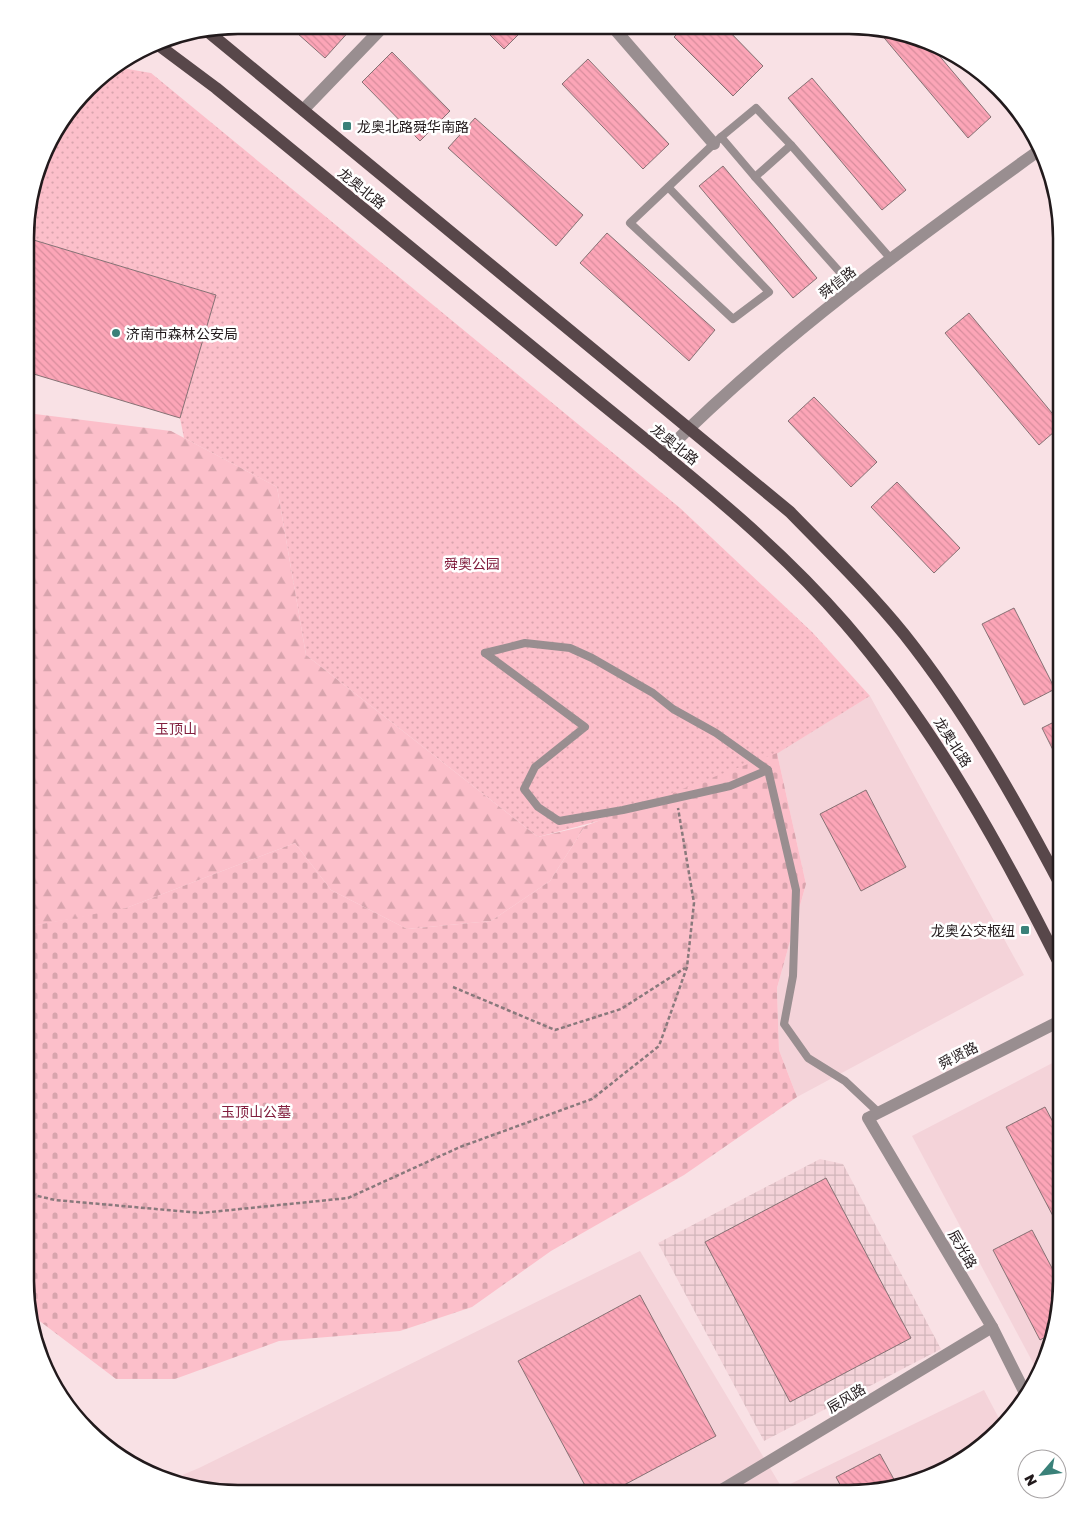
<svg xmlns="http://www.w3.org/2000/svg" width="1087" height="1519" viewBox="0 0 1087 1519" font-family="'Golos Text','Noto Sans SC',sans-serif">
<defs>
<pattern id="industrial-grid" width="8" height="8" patternUnits="userSpaceOnUse" patternTransform="scale(1.25)"><rect width="8" height="8" fill="#f4d3d9"/><path d="M0 4h8M4 0v8" fill="none" stroke="#d1b5ba"/></pattern>
<pattern id="green-dots" width="8" height="8" patternUnits="userSpaceOnUse" patternTransform="scale(1.25)"><rect width="8" height="8" fill="#fcbfca"/><path d="M2 2h.1M6 6h.1" fill="none" stroke="#d8a4ad" stroke-width="1.8" stroke-linecap="round"/></pattern>
<pattern id="forest-firs" width="22" height="20" patternUnits="userSpaceOnUse" patternTransform="scale(1.25)"><rect width="22" height="20" fill="#fcbfca"/><path d="M5 1l3.5 6h-7zM16 11l3.5 6h-7z" fill="#d8a4ad"/></pattern>
<pattern id="cemetery-stones" width="16" height="16" patternUnits="userSpaceOnUse" patternTransform="scale(1.25)"><rect width="16" height="16" fill="#fcbfca"/><path d="M2 7V4a2 2 0 0 1 4 0v3zM10 15v-3a2 2 0 0 1 4 0v3z" fill="#d8a4ad"/></pattern>
<pattern id="building-back-hatch" width="6" height="6" patternUnits="userSpaceOnUse" patternTransform="scale(1.25)"><rect width="6" height="6" fill="#fca5b7"/><path d="M-1 5l2 2M0 0l6 6M5-1l2 2" fill="none" stroke="#d88d9d"/></pattern>
</defs>
<rect width="100%" height="100%" fill="#f9e1e5"/>
<!-- built -->
<g fill="#f4d3d9">
<polygon points="870,696 1024,975 797,1097 779,1050 777,988 806,884 777,753"/>
<polygon points="1062,1058 1062,1296 1051,1350 1039,1374 912,1136"/>
<polygon points="640,1251 782,1488 984,1390 1003,1426 989,1441 943,1472 850,1494 210,1492 168,1481 199,1468"/>
</g>
<!-- industrial -->
<polygon fill="url(#industrial-grid)" points="820,1159 843,1164 941,1349 764,1441 658,1243"/>
<!-- green -->
<polygon fill="url(#green-dots)" points="116,67 151,73 680,508 812,632 870,696 778,753 730,786 538,837 306,655 277,487 184,438 180,418 216,295 27,238 27,210 53,132 98,78"/>
<!-- forest -->
<polygon fill="url(#forest-firs)" points="27,413 171,431 277,487 306,655 538,837 585,826 550,881 491,921 407,929 331,890 295,843 121,910 26,927"/>
<!-- cemetery -->
<polygon fill="url(#cemetery-stones)" points="777,753 806,884 777,988 779,1050 797,1097 684,1175 551,1251 472,1307 400,1331 279,1341 175,1379 116,1379 33,1316 25,1282 26,927 126,908 295,843 331,890 407,929 491,921 550,881 585,826"/>
<!-- building -->
<g fill="url(#building-back-hatch)" stroke="#867174">
<polygon points="288,25 349,25 352,28 325,58"/>
<polygon points="481,26 527,26 504,49"/>
<polygon points="685,26 724,26 763,66 733,96 674,37"/>
<polygon points="875,27 926,40 991,117 968,138"/>
<polygon points="392,52 450,111 420,141 362,82"/>
<polygon points="588,59 669,144 643,169 562,84"/>
<polygon points="812,78 906,190 882,210 788,98"/>
<polygon points="475,118 583,215 556,246 448,148"/>
<polygon points="723,166 817,278 793,298 699,186"/>
<polygon points="607,233 715,330 689,361 580,263"/>
<polygon points="27,238 216,295 180,418 27,372"/>
<polygon points="1062,248 1062,260 1056,252"/>
<polygon points="969,313 1062,425 1039,445 945,333"/>
<polygon points="814,397 877,462 851,487 788,421"/>
<polygon points="897,482 960,548 934,573 871,507"/>
<polygon points="1014,608 1055,689 1024,705 982,624"/>
<polygon points="1062,718 1062,768 1042,728"/>
<polygon points="866,790 906,867 861,891 820,814"/>
<polygon points="1045,1107 1062,1139 1062,1212 1053,1216 1006,1127"/>
<polygon points="826,1178 911,1338 790,1402 705,1242"/>
<polygon points="1032,1230 1062,1287 1054,1332 1040,1340 993,1250"/>
<polygon points="640,1295 716,1436 609,1493 589,1493 518,1361"/>
<polygon points="880,1454 896,1483 845,1494 836,1477"/>
</g>
<g fill="none" stroke-linecap="round" stroke-linejoin="round">
<!-- path -->
<g stroke="#89797c" stroke-width="2.5" stroke-dasharray="4 2.5" stroke-linecap="butt">
<polyline points="453,987 555,1030 621,1009 685,968"/>
<polyline points="25,1193 55,1200 201,1213 348,1198 460,1147 592,1099 659,1046 687,967 694,903 678,808"/>
</g>
<!-- service -->
<g stroke="#998e90" stroke-width="8">
<polyline points="755,177 721,137 756,108 791,145"/>
<polyline points="668,187 769,292 733,319 630,223 721,137"/>
<polyline points="854,288 755,177 791,145 891,259"/>
<polyline points="485,653 525,643 570,648 592,658 653,693 673,709 716,733 768,770 796,890 793,976 784,1024 808,1058 845,1081 878,1112"/>
<polyline points="485,653 585,727 535,767 524,789 538,807 559,821 623,810 730,786 768,770"/>
</g>
<!-- minor -->
<g stroke="#998e90" stroke-width="12">
<polyline points="612,26 714,144"/>
<polyline points="303,110 381,29 378,25"/>
</g>
<!-- tertiary -->
<g stroke="#998e90" stroke-width="12">
<path d="M663 454C777 339 910 243 1041 149"/>
<polyline points="1027,1397 992,1327 868,1118 1062,1020"/>
<polyline points="715,1494 992,1327"/>
</g>
<!-- primary -->
<g stroke="#58474a" stroke-width="12">
<path d="M206 30 790 512C829 552 869 591 904 634 966 712 1015 799 1062 888"/>
<path d="M157 44 216 88C339 189 463 290 586 391 675 464 769 535 845 623 934 726 1001 847 1062 969"/>
</g>
</g>
<!-- markers -->
<g fill="#3a8179" stroke="#fff" stroke-width="2">
<rect x="342" y="121" width="10" height="10" rx="2.5"/>
<circle cx="116" cy="333" r="5"/>
<rect x="1020" y="925" width="10" height="10" rx="2.5"/>
</g>
<g text-anchor="middle" dominant-baseline="central" stroke-width="5" stroke-linejoin="round" paint-order="stroke">
<!-- poi labels -->
<g font-size="14" fill="#221a1c" stroke="#fff" text-anchor="start">
<text x="357" y="126">龙奥北路舜华南路</text>
<text x="126" y="333">济南市森林公安局</text>
<text x="1015" y="930" text-anchor="end">龙奥公交枢纽</text>
</g>
<!-- street labels -->
<g font-size="14" fill="#221a1c" stroke="#fff">
<text transform="translate(362 188) rotate(39)">龙奥北路</text>
<text transform="translate(837 282) rotate(-38)">舜信路</text>
<text transform="translate(675 444) rotate(39)">龙奥北路</text>
<text transform="translate(953 742) rotate(57)">龙奥北路</text>
<text transform="translate(958 1055) rotate(-27)">舜贤路</text>
<text transform="translate(963 1249) rotate(60)">辰光路</text>
<text transform="translate(846 1398) rotate(-31)">辰风路</text>
</g>
<!-- park labels -->
<g font-size="14" fill="#821e3e" stroke="#fff">
<text x="472" y="563">舜奥公园</text>
<text x="176" y="728">玉顶山</text>
<text x="256" y="1111">玉顶山公墓</text>
</g>
</g>
<!-- crop -->
<path d="M0 0H1087V1519H0ZM238 34H849A204 204 0 0 1 1053 238V1281A204 204 0 0 1 849 1485H238A204 204 0 0 1 34 1281V238A204 204 0 0 1 238 34Z" fill="#fff" fill-rule="evenodd"/>
<path fill="none" stroke="#221a1c" stroke-width="2.5" d="M238 34H849A204 204 0 0 1 1053 238V1281A204 204 0 0 1 849 1485H238A204 204 0 0 1 34 1281V238A204 204 0 0 1 238 34Z"/>
<!-- north arrow -->
<g transform="translate(1042 1474) rotate(242)"><circle r="24" fill="#ffffff" stroke="#a7a3a4"/>
<path d="M0-4L9 19L0 12L-9 19Z" fill="#3a8179"/>
<text y="-8" font-size="14" font-weight="bold" text-anchor="middle" fill="#221a1c">N</text>
</g>
</svg>
